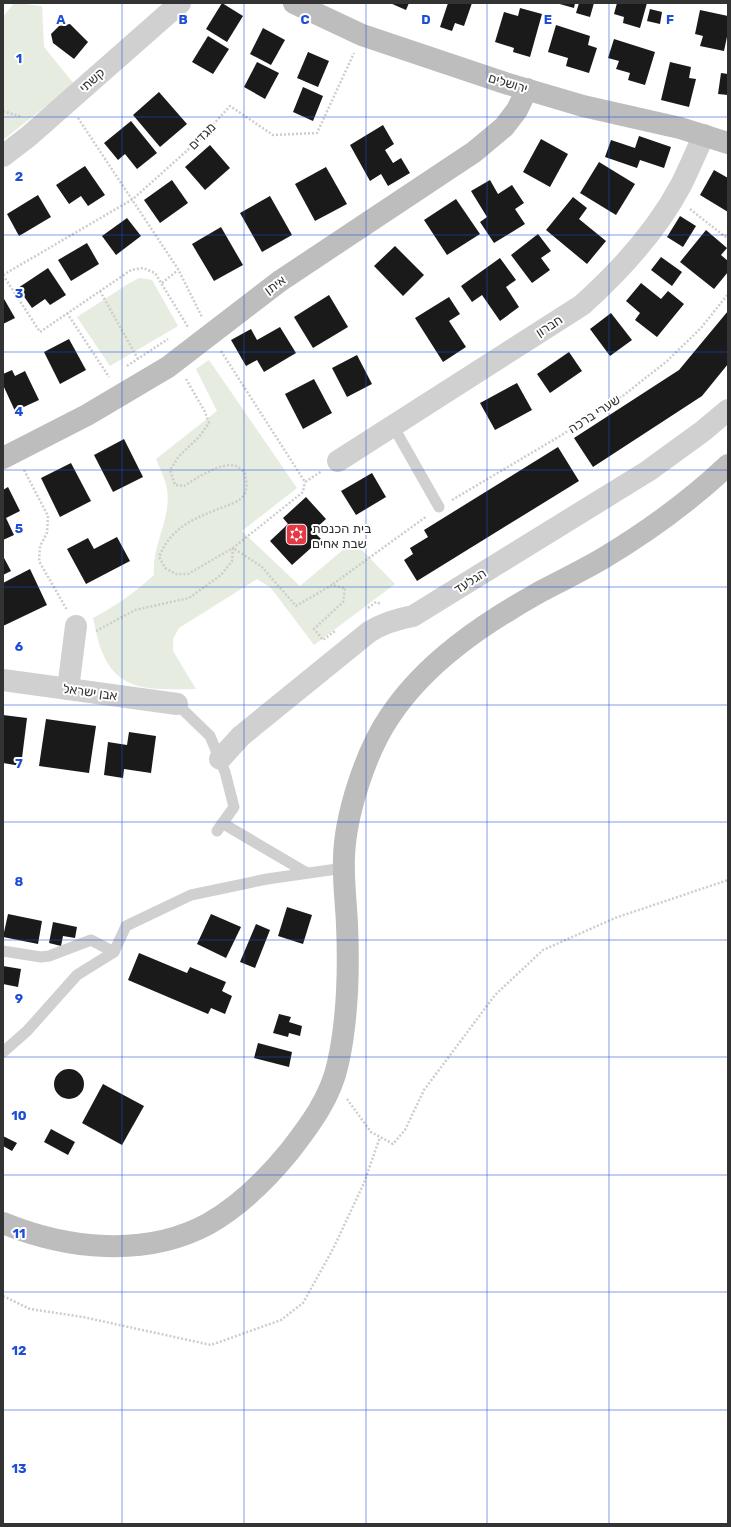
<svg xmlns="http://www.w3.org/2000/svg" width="731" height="1527" viewBox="0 0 731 1527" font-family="Rubik,'Noto Sans Hebrew',sans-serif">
<rect width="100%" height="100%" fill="#fff"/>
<!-- green -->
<g fill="#e6ecdf">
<polygon points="14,3 42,6 44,47 74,84 3,140 3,17"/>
<polygon points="139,278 152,280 178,326 110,366 77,317 128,284"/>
<path d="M209 360 297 488 242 531 300 586 344 549H361L395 584 314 645 271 588 257 579 179 628 173 639V651L196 689C159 689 120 695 103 654 98 643 96 630 93 618 116 606 135 592 154 575 151 544 174 516 166 485 164 476 159 467 156 459L217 411 196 369Z"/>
</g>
<!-- building -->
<g fill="#1a1a1a">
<polygon points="222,3 243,16 227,42 206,29"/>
<polygon points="390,3 409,3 406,10"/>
<polygon points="448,3 472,3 464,26 455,23 452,31 440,27"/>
<polygon points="556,3 575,3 574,8"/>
<polygon points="579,3 594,3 590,17 576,13"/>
<polygon points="617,3 647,3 640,28 623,23 624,17 614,14"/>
<polygon points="520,8 542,14 530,57 513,52 514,48 495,42 504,12 518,16"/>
<polygon points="650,9 662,12 660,24 647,21"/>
<polygon points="700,10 728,16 728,32 724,51 700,46 703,36 695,34"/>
<polygon points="70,24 88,42 74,59 53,43 51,34 59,26"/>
<polygon points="556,25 590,36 588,45 597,48 589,73 566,66 568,58 548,52"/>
<polygon points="263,28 285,40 271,65 250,54"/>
<polygon points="208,36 229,49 213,74 192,62"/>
<polygon points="614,39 655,52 645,85 628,80 630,73 616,69 619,61 608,58"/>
<polygon points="308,52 329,61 318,87 297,78"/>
<polygon points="257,62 279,73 265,99 244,87"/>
<polygon points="670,62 691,67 689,78 696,79 689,107 661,100"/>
<polygon points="721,73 728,74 728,95 718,94"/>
<polygon points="303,87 323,96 313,121 293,112"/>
<polygon points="159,92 187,124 160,147 133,115"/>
<polygon points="131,121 157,153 137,169 125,154 118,160 104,143"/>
<polygon points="383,125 394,144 385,150 393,163 401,158 410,173 388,186 381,174 370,181 350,145"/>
<polygon points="639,136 671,147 664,168 640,160 637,168 605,157 611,140 635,148"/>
<polygon points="541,139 568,154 550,187 523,172"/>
<polygon points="210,145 230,168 205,190 185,167"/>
<polygon points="599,162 635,184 616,215 580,193"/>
<polygon points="85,166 105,195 88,206 81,196 69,204 56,185"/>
<polygon points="326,167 347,204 315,221 295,184"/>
<polygon points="714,170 728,178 728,212 700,195"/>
<polygon points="172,180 188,203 160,223 144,200"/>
<polygon points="490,180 498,194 512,185 524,203 515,209 525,224 494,243 480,222 487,217 471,191"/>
<polygon points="38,195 51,217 19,236 7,214"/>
<polygon points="270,196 292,235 262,252 240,213"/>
<polygon points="573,197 587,208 579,219 606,241 587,264 546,230"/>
<polygon points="456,199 480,234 447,255 424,220"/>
<polygon points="680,216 696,226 683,247 667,237"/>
<polygon points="127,218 141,236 116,255 102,236"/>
<polygon points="221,227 243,265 214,281 192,244"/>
<polygon points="706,230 727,248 721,255 728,261 728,272 714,289 680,262"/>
<polygon points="538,234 551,251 541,258 550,270 532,283 511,255"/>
<polygon points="87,243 99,264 71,281 58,260"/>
<polygon points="395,246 424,275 403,296 374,266"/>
<polygon points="661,257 682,272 672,286 651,270"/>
<polygon points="500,258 516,280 506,287 519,307 500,321 482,295 472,302 461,286"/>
<polygon points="48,268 66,295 50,305 45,299 32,308 18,288"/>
<polygon points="641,283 661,299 668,291 684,304 657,337 635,320 640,313 626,301"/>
<polygon points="329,295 348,327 313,348 294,317"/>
<polygon points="3,297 15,318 3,324"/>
<polygon points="449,297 460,314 449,321 466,347 443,362 415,318"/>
<polygon points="728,311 728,364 702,396 593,467 574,438 679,370"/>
<polygon points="611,313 632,340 610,356 590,329"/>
<polygon points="280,327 296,353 264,372 257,360 246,366 231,340 251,329 257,340"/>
<polygon points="69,339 86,370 60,384 44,352"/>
<polygon points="569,352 582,371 550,393 537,374"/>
<polygon points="357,355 372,384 347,397 332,368"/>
<polygon points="12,370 15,376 25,371 39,400 15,411 3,385 3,374"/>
<polygon points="314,379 332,413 303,429 285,394"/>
<polygon points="517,383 532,410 495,430 480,403"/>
<polygon points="124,439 143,477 113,492 94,455"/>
<polygon points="558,447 579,481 417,581 404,560 413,554 410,548 428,537 424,530"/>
<polygon points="71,463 91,501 60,517 41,478"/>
<polygon points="372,473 386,497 356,515 341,491"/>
<polygon points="8,487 20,511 6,518 14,535 3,540 3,490"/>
<polygon points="306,497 326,519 313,531 321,539 292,565 270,541 288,524 283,518"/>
<polygon points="117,537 130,561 86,584 67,549 88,538 94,549"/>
<polygon points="3,556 11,571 3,575"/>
<polygon points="30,569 47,605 3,626 3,583"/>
<polygon points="3,715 27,718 21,766 3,763"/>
<polygon points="46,719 96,726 89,773 39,766"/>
<polygon points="129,732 156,736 151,773 124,769 123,778 104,775 108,742 127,745"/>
<polygon points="287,907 312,915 303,944 278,936"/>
<polygon points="8,914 42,921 38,944 3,937"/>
<polygon points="211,914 241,927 226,958 197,944"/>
<polygon points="53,922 77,927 75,938 63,936 61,946 49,943"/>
<polygon points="256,924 270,930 255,968 240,962"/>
<polygon points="139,953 187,973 190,967 226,982 222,991 232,996 225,1014 211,1008 208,1014 128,980"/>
<polygon points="3,966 21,969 18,987 3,984"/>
<polygon points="279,1014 291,1017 289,1022 302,1026 300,1036 289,1033 288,1037 273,1033"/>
<polygon points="258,1043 292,1052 289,1067 254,1058"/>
<circle cx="69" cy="1084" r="15"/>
<polygon points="103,1084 144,1106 122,1145 82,1123"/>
<polygon points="51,1129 75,1142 68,1155 44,1142"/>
<polygon points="3,1136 17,1143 12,1151 3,1146"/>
</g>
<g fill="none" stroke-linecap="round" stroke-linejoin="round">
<!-- path -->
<g stroke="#cdcdcd" stroke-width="2.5" stroke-dasharray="2 2" stroke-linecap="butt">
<polyline points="3,111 22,117"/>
<polyline points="78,118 178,269 202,317"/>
<polyline points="690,209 728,239"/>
<polyline points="3,275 133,199 200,139 230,106 273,135 317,133 354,53"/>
<polyline points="3,275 40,332 131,270 143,268 155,273 188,327"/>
<polyline points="162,283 178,270"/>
<polyline points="100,291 138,359"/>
<polyline points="67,313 109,377"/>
<polyline points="221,351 305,482 322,471"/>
<polyline points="127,366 168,339"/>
<path d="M186 379 205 412 209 423 199 437 179 456 170 470 175 485 184 486C195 479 222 461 236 466 239 467 243 471 245 474 246 481 248 488 244 495 241 501 231 504 226 506 196 518 172 525 159 557L165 568 176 574H188L233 548 303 492 305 482"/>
<polyline points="24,470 48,516 47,533 40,546 39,561 67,610"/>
<polyline points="452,500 560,436 624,395 667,361 701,328 728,294"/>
<polyline points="333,584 427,516"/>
<polyline points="368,608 376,602 381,604"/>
<polyline points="96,631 135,610 189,598 221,575 232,561 233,548 261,566 296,606 332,585 345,588 343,602 314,629 323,640 335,631"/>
<polyline points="347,1099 371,1132 393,1144 405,1130 424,1090 495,995 543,950 615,918 728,880"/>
<polyline points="3,1296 30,1309 83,1317 211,1345 281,1320 303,1303 333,1249 364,1183 380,1137"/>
</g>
<!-- lane -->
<g stroke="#d0d0d0" stroke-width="11">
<polyline points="393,426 439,507"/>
<polyline points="177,704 210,736 225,772 234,807 217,831"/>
<polyline points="222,823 307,873"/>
<polyline points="3,951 41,957 49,956 91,940 114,952"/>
<polyline points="3,1052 27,1031 77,975 114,952 126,926 191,895 267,879 344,868"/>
</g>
<!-- street -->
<g stroke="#d0d0d0" stroke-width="22">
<polyline points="3,156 29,136 180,3"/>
<path d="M338 461 582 305C621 270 656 232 681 185 689 169 696 152 704 135"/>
<polyline points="3,680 177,704"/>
<polyline points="68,689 76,626"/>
<path d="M220 759 241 736 369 632C383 623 397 619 413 616L648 471 703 431 728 410"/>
</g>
<!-- secondary -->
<g stroke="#bdbdbd" stroke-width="22">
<polyline points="294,3 362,35 505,83 583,106 680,128 728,143"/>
<polyline points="3,458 87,415 168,367 280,281 474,152 504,127 517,110 527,89"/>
<path d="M3 1223C66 1249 145 1258 208 1224 240 1206 266 1180 289 1152 310 1125 331 1097 338 1063 348 1018 349 970 347 924 346 902 343 880 344 858 345 815 366 751 390 716 426 662 483 624 538 593 559 582 581 571 602 559 647 532 690 501 728 465"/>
</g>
</g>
<!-- grid -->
<path fill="none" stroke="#1d4ed8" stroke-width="1" stroke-opacity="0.55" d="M122 3V1524M244 3V1524M366 3V1524M487 3V1524M609 3V1524M3 117H728M3 235H728M3 352H728M3 470H728M3 587H728M3 705H728M3 822H728M3 940H728M3 1057H728M3 1175H728M3 1292H728M3 1410H728"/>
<!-- icons -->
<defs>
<symbol id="synagogue-square" viewBox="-11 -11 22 22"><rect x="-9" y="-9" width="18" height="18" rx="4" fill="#e63946" stroke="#fff"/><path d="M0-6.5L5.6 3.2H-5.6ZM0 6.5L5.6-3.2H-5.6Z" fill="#fff"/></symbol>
</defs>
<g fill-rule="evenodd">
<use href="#synagogue-square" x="284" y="522" width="25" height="25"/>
</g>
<g text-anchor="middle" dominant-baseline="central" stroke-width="4" stroke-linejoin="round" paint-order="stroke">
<!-- street labels -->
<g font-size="13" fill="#333" stroke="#fff">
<text transform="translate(92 80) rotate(-42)">קשתי</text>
<text transform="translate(508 83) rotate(17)">ירושלים</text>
<text transform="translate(202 136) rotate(-45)">מגדים</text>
<text transform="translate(275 285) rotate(-36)">איתן</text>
<text transform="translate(549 326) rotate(-33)">חברון</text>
<text transform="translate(594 414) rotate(-33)">שערי ברכה</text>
<text transform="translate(470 581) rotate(-32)">הגלעד</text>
<text transform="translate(90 692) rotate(8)">אבן ישראל</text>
</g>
<!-- poi labels -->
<g font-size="13" fill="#333" stroke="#fff" text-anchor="start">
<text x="312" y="528">בית הכנסת<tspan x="312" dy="15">שבת אחים</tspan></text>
</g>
</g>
<g font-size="13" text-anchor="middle" font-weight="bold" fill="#1d4ed8" stroke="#fff" stroke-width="4" stroke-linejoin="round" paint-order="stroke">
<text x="61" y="24">A</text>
<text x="183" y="24">B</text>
<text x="305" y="24">C</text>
<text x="426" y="24">D</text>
<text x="548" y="24">E</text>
<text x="670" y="24">F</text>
<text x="19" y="63">1</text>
<text x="19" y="181">2</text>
<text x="19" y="298">3</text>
<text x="19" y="416">4</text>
<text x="19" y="533">5</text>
<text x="19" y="651">6</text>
<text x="19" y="768">7</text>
<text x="19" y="886">8</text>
<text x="19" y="1003">9</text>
<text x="19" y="1120">10</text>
<text x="19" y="1238">11</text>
<text x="19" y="1355">12</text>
<text x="19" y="1473">13</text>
</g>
<!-- border -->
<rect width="731" height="1527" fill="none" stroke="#333333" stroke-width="8"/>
</svg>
